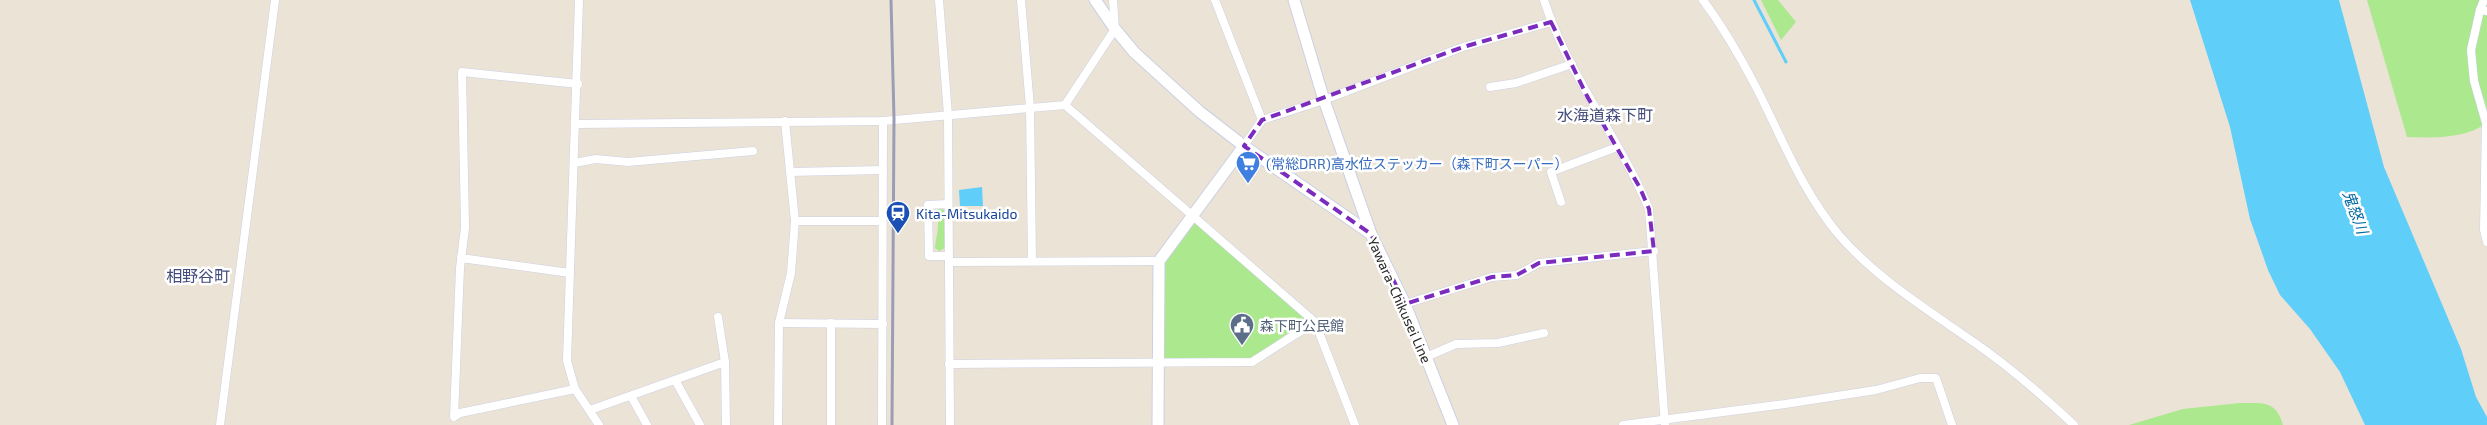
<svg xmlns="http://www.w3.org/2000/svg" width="2487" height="425" viewBox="0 0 2487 425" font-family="'Exo 2','Noto Sans JP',sans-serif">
<rect width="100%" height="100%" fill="#ece3d7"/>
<!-- green -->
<g fill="#abe88e">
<polygon points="1761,0 1778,0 1796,22 1781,40"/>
<path d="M2367 0H2487V123C2464 139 2433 138 2407 137Z"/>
<path d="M936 208 944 210 945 248 939 251 935 248C936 236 942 221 934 211Z"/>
<polygon points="1194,222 1306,320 1253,358 1163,358 1163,263"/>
<path d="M2240 403C2263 403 2276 400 2283 425H2129L2183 409Z"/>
</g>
<!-- water -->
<g fill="#5fcef9">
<polygon points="2190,0 2339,0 2384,167 2461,349 2476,397 2487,417 2487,425 2365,425 2340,372 2310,329 2280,295 2268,270 2250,219 2230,127"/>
<polygon points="982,187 983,206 960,206 959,190"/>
</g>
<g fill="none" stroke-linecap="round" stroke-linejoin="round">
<!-- stream -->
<polyline stroke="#5fcef9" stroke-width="3" points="1754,0 1786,62"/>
<defs>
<g id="street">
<polyline points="579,0 567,361 575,389 599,425"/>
<polyline points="939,0 948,115 950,425"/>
<polyline points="1021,0 1030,107 1032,261"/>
<polyline points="1215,0 1262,120"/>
<path d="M1544 0C1568 75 1619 137 1649 209L1665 425"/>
<path d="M1703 0C1723 27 1741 58 1756 87 1782 138 1802 191 1839 235 1877 279 1928 310 1975 343 2010 367 2043 396 2074 425"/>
<polyline points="2484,0 2480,10 2487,11"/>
<polyline points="2480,10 2471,50 2474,81 2486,123 2484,230 2487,242"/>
<polyline points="1490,87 1516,83 1572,64"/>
<polyline points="1065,105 1115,29 1113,0"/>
<polyline points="576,124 883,121 1065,105 1315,322 1355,425"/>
<polyline points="1244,146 1262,120 1324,100 1463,47 1551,22"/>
<polyline points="574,163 596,159 628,162 753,151"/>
<polyline points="790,172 883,170"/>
<polyline points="1561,202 1551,172 1617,147"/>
<polyline points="948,204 928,205 929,256 949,256"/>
<polyline points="795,221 882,221"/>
<polyline points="461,258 570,273"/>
<polyline points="949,262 1159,261"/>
<polyline points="1405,304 1492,277 1517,275 1539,263 1654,251"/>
<polyline points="718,317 725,362 726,425"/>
<polyline points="779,323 883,324"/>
<polyline points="1426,357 1456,344 1498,343 1544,333"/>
<polyline points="949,364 1252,362 1315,322"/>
<polyline points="675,380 700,425"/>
<polyline points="575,389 460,413 454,417 460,268 465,228 462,72 578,84"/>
<polyline points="631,396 647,425"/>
<polyline points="590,410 725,362"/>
<polyline points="220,425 275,0"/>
<polyline points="778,425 779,323 791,273 795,221 785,121"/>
<polyline points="831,425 831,323"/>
<polyline points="882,425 883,121"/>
<polyline points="1623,425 1785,404 1876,390 1920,378 1936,378 1952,425"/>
</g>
<g id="secondary">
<polyline points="1095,0 1115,29 1134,52 1200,112 1244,146 1371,234 1405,304 1453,425"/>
<polyline points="1294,0 1324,100 1371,234"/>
<polyline points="1158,425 1159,261 1244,146"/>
</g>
</defs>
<!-- street casing -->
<use href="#street" stroke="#ccd0e2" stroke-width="9"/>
<!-- secondary casing -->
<use href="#secondary" stroke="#ccd0e2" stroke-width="13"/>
<!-- street -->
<use href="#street" stroke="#fff" stroke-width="8"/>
<!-- secondary -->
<use href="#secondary" stroke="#fff" stroke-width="11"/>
<!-- rail -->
<polyline stroke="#9a9db4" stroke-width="3" points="891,0 894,118 892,425"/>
</g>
<!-- marked area -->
<path fill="none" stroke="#7b2cbf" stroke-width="4" stroke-dasharray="10 6" stroke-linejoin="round" d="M1551 22 1587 96 1640 188 1649 209 1654 251 1539 263 1517 275 1492 277 1405 304 1371 234 1244 146 1262 120 1463 47Z"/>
<!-- icons -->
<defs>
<symbol id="supermarket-pin" viewBox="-11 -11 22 30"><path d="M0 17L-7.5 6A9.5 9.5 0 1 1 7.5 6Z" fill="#3f7fe0" stroke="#fff"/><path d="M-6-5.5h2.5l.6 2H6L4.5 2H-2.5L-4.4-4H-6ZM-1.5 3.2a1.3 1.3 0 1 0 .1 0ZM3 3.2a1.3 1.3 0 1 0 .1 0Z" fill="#fff"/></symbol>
<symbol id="station-pin" viewBox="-11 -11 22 30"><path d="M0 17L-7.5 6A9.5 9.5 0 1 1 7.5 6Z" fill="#1a4fb4" stroke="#fff"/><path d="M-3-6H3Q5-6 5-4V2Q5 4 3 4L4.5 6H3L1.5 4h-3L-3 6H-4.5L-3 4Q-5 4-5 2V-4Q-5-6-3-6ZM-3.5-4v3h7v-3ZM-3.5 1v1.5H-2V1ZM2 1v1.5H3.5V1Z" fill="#fff"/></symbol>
<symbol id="civic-pin" viewBox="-11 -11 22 30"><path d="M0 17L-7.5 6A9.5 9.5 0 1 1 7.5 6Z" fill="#5c6f8a" stroke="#fff"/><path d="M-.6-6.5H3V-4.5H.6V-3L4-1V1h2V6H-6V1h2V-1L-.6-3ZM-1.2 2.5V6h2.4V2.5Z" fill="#fff"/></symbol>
</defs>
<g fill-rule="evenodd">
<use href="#supermarket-pin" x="1234" y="149" width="28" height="38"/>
<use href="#station-pin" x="884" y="199" width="28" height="38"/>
<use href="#civic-pin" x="1228" y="311" width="28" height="38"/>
</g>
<g text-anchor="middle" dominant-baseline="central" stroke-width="5" stroke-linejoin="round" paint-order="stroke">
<!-- shop labels -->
<g font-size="14" fill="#366cbe" stroke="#fff" text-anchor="start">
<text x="1266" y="163">(常総DRR)高水位ステッカー（森下町スーパー）</text>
</g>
<!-- transit labels -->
<g font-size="14" fill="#164399" stroke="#fff" text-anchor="start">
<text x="916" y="213">Kita-Mitsukaido</text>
</g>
<!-- street labels -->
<g font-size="14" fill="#272727" stroke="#fff">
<text transform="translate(1400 300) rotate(66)">Yawara-Chikusei Line</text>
</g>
<!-- service labels -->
<g font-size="14" fill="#4e5e75" stroke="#fff" text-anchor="start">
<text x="1260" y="325">森下町公民館</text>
</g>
<!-- water labels -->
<g font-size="15" font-style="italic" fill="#0168a1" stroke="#fff">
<text transform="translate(2356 212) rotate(70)">鬼怒川</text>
</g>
<!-- quarter labels -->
<g font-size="16" fill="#444d7b" stroke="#fff">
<text x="1605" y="114">水海道森下町</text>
<text x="198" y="275">相野谷町</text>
</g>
</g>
</svg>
